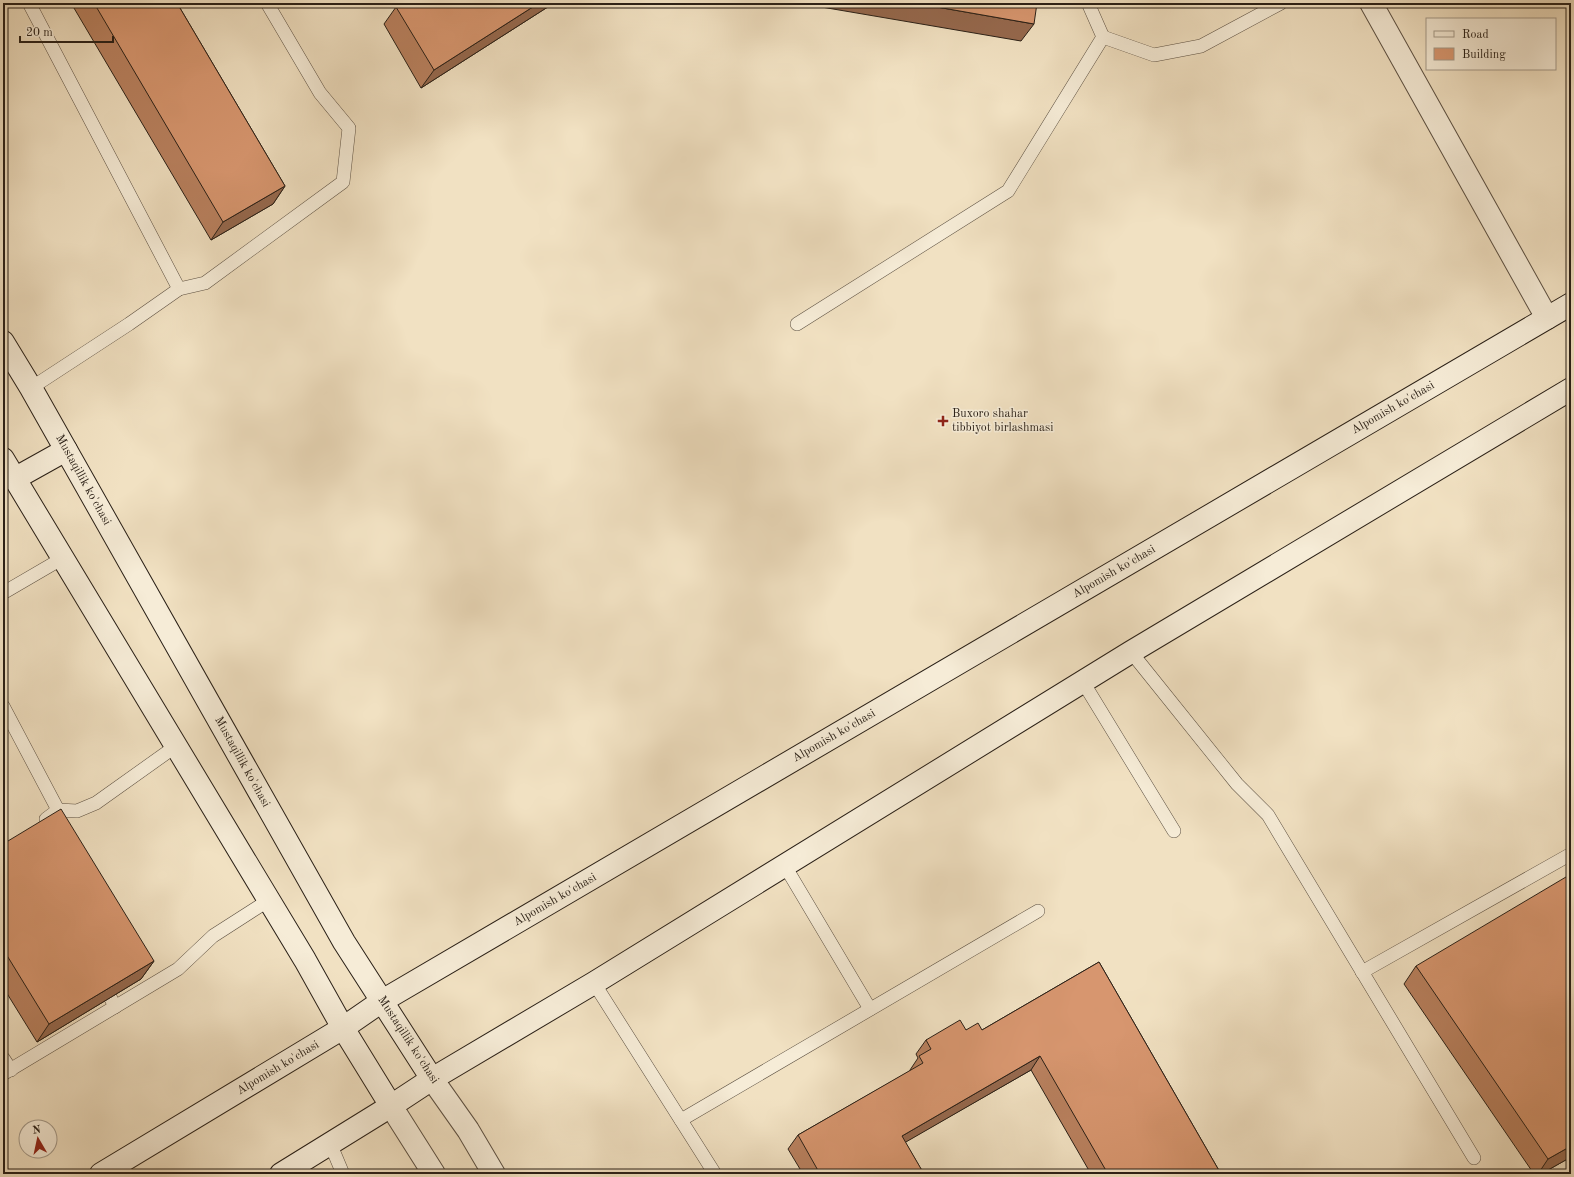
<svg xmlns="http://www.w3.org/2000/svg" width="1574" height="1177" viewBox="0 0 1574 1177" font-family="'Old Standard TT',serif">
<rect width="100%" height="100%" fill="#f1e1c2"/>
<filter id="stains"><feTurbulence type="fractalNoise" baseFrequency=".005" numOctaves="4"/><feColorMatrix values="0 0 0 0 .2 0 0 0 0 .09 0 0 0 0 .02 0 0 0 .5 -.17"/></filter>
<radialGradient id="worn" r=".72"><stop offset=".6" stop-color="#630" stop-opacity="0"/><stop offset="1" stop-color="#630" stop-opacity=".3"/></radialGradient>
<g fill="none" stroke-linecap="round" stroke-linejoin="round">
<defs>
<g id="service">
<polyline points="29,3 179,289"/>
<polyline points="1103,37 1154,55 1201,46 1281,3"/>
<polyline points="797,324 1008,191 1103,37 1088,3"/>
<polyline points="31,388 129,324 179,289 205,283 343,182 349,128 320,93 267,3"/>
<polyline points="3,593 63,558"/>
<polyline points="1131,652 1237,784 1268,815 1474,1158"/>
<polyline points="1083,682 1174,831"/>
<polyline points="3,706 58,810"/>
<polyline points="46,819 58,810 77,811 96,803 176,746"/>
<polyline points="785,866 870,1009"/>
<polyline points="1362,972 1571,854"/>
<polyline points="103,982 115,1007"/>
<polyline points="594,983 715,1174"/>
<polyline points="3,1058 11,1070"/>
<polyline points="3,1074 178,969 213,936 269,900"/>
<polyline points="681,1120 1038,911"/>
<polyline points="330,1143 343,1174"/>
</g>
<polyline id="minor" points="1371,3 1547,318"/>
<g id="tertiary">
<polyline points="432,1079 468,1130 494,1174"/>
<polyline points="391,1106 434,1174"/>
</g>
<g id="secondary">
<polyline points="3,342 31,388 344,942 432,1079"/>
<polyline points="3,459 305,960 343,1028 391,1106"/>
<polyline points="14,479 66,450"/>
<polyline points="101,1174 343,1028 382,1001 1571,304"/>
<polyline points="281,1174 391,1106 432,1079 594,983 1131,652 1571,389"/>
</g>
</defs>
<!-- service casing -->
<use href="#service" stroke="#5c5042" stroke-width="14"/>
<!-- minor casing -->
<use href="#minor" stroke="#5c5042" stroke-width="24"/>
<!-- tertiary casing -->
<use href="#tertiary" stroke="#5c5042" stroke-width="24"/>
<!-- secondary casing -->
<use href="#secondary" stroke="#2a2017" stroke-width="24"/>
<!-- service -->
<use href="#service" stroke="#f6ecd7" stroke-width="13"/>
<!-- minor -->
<use href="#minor" stroke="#f6ecd7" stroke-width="22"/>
<!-- tertiary -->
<use href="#tertiary" stroke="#f6ecd7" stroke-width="22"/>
<!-- secondary -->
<use href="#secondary" stroke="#f6ecd7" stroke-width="22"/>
</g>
<!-- wall -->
<g fill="#b9815f" stroke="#2a2017">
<polygon points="71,3 177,3 285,186 273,204 211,240"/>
<polygon points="554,3 421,88 384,24 396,7"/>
<polygon points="3,844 154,961 141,979 37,1042 3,987"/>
<polygon points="1099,962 1221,1174 1091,1174 1031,1070 905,1142 924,1174 803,1174 788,1149 798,1135 910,1071 910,1070 918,1058 916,1054 926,1040 966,1030 982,1030"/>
<polygon points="1416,966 1571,1157 1541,1174 1534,1174 1404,984"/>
</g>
<!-- shaded-wall -->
<g fill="#96694e" stroke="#2a2017">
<polygon points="539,3 554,3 421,88 434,70"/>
<polygon points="798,3 914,3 1034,24 1021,41"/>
<polygon points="285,186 273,204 211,240 223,222"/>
<polygon points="154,961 141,979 37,1042 49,1024"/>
<polygon points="1040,1056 1031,1070 892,1150 902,1136"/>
<polygon points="1571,1146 1571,1157 1541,1174 1538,1174 1548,1159"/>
</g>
<!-- building -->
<g fill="#d7966f" stroke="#2a2017">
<polygon points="94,3 177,3 285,186 223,222"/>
<polygon points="402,3 539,3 434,70 396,7"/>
<polygon points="914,3 1037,3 1034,24"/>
<polygon points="61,809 154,961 49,1024 3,949 3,844"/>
<polygon points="1571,874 1571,1146 1548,1159 1416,966"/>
<polygon points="1099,962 1221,1174 1108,1174 1040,1056 902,1136 924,1174 820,1174 798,1135 923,1063 919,1056 931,1049 926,1040 960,1020 966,1030 978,1023 982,1030"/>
</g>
<!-- markers -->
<path fill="#8f2418" stroke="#f6ecd7" stroke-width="1.5" d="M941 415h4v4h4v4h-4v4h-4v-4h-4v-4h4z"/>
<g text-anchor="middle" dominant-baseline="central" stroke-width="3" stroke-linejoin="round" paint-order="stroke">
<!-- street labels -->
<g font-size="12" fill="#2a2017" stroke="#f6ecd7">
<text transform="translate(1393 408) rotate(-30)">Alpomish ko'chasi</text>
<text transform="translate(83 480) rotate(61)">Mustaqillik ko'chasi</text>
<text transform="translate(1114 572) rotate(-30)">Alpomish ko'chasi</text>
<text transform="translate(834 736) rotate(-30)">Alpomish ko'chasi</text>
<text transform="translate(242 762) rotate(61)">Mustaqillik ko'chasi</text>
<text transform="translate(555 900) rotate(-30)">Alpomish ko'chasi</text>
<text transform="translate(408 1040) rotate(57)">Mustaqillik ko'chasi</text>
<text transform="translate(278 1068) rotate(-31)">Alpomish ko'chasi</text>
</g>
<!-- poi labels -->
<g font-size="12" fill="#2a2017" stroke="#f6ecd7" text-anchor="start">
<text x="952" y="414">Buxoro shahar<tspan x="952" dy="14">tibbiyot birlashmasi</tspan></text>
</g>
</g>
<!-- margin -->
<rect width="1574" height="1177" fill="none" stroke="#f1e1c2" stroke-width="16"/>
<rect x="4" y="4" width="1566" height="1169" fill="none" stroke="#2a2017" stroke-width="2"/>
<rect x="8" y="8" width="1558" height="1161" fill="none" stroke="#2a2017"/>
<!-- legend -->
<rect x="1426" y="18" width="130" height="52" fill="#f6ecd7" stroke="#a49a8a"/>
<rect x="1434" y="31" width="20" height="6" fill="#f6ecd7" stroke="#a49a8a"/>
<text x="1462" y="38" font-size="12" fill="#2a2017">Road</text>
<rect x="1434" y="48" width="20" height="12" fill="#d7966f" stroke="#a49a8a"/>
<text x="1462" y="58" font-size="12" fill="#2a2017">Building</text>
<!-- north arrow -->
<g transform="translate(38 1139) rotate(351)"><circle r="19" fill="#f6ecd7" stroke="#a49a8a"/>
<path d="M0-3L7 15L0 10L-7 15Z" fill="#8f2418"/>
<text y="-6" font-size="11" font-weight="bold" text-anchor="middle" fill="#2a2017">N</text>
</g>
<!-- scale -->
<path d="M20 36v6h93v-6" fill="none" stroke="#2a2017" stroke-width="2"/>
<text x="26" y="36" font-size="12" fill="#2a2017" stroke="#f6ecd7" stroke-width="3" paint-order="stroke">20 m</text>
<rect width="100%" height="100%" filter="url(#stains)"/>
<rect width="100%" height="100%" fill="url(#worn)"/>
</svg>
